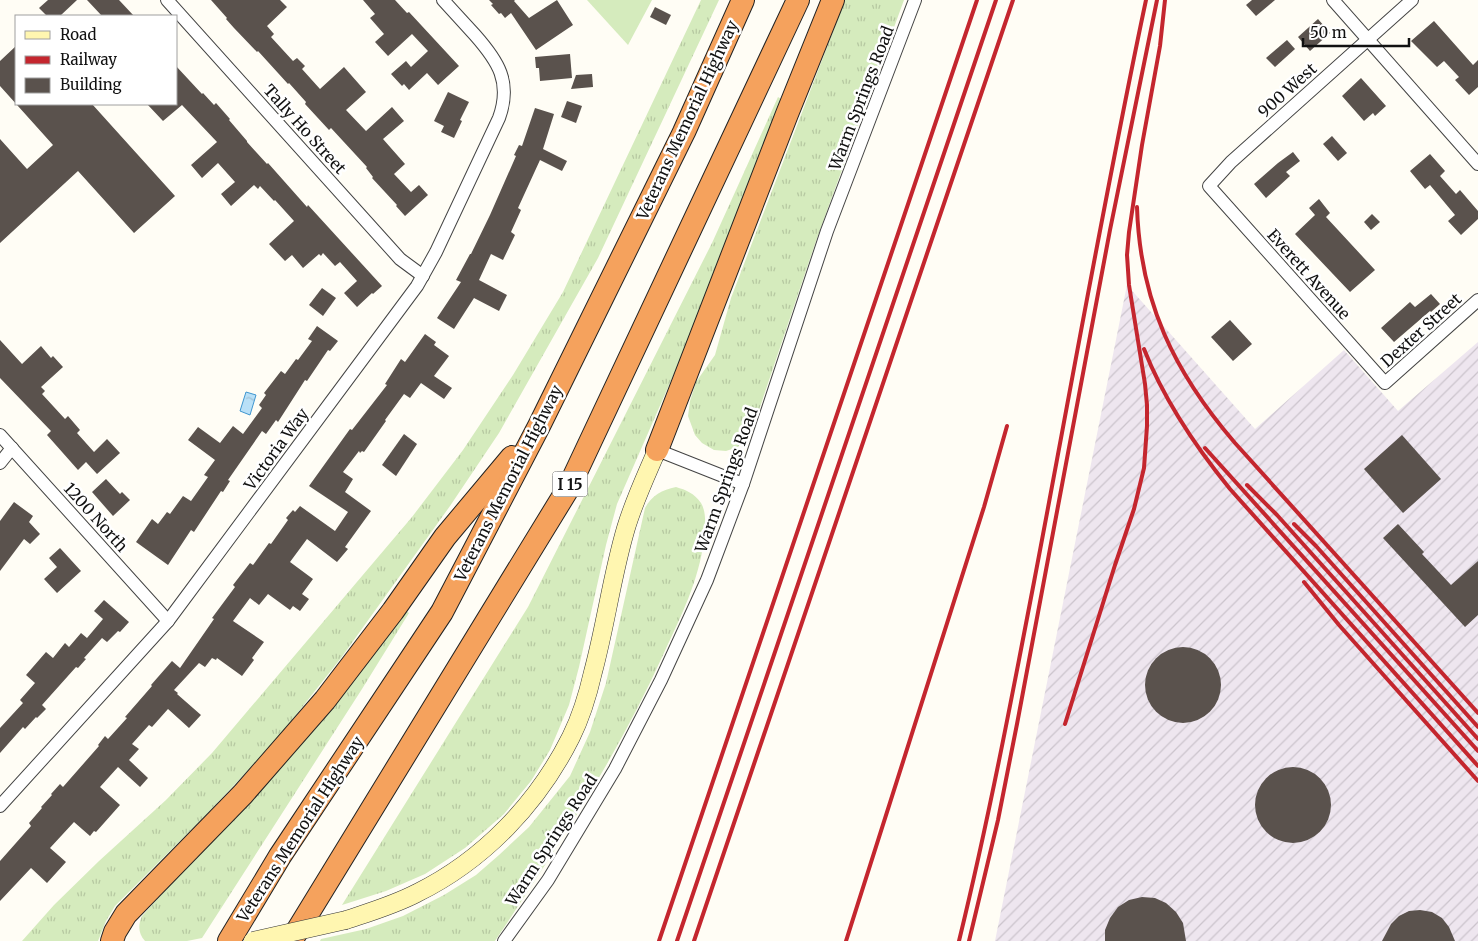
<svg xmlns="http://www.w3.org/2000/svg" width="1478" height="941" viewBox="0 0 1478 941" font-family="Merriweather,serif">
<defs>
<pattern id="industrial-furrows" width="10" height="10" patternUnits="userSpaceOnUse" patternTransform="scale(1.25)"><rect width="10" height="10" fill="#eee6ef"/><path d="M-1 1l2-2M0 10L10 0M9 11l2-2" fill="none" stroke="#cbc4cc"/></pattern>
<pattern id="grass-tufts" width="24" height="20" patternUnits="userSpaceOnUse" patternTransform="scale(1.25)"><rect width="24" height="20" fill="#d5ebbd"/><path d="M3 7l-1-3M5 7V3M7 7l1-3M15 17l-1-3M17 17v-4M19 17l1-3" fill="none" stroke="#b6c8a1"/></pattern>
<pattern id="water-ripples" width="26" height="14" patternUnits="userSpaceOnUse" patternTransform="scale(1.25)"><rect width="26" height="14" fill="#b9e0f7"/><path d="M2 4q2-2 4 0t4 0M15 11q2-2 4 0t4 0" fill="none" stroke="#9ebfd3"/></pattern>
</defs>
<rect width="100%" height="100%" fill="#fffdf5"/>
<!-- industrial -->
<polygon fill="url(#industrial-furrows)" points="1127,285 1255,429 1344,350 1398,411 1478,342 1478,941 995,941"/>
<!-- grass -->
<g fill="url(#grass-tufts)">
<polygon points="701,0 719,0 598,258 499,433 450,506 341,658 273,744 202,819 115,906 106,921 98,941 22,941 54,905 99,861 166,800 212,753 412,517 463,450 513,375 563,292"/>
<polygon points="845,0 904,0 816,241 759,410 748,434 738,447 726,451 714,450 702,443 695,435 688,416 690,401 696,382 715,355 731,298"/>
<polygon points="778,97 786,102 704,305 617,504 606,545 579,667 569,705 550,750 531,781 504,814 465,848 425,874 386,891 342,905 528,607 712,243"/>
<path d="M676 487C686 490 694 493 701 503 707 513 705 528 704 539 699 581 681 616 664 653 618 755 557 848 495 941H320L321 939 366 929 403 916 444 895 476 875 499 855 529 827 570 776 590 732 606 683 645 508C652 495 662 490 676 487Z"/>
<path d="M402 608 409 613 362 689 202 938 187 941H145C138 933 138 925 142 916L244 804Z"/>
</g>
<!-- park -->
<polygon fill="#d5ebbd" points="587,0 652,0 628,45"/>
<!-- water -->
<polygon fill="url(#water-ripples)" stroke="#3f96cf" points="246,392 256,395 250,415 240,411"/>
<!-- building -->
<g fill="#5a524d">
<polygon points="48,0 77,0 60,16 47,16 39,8"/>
<polygon points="87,0 119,0 134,16 102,16"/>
<polygon points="211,0 280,0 287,7 267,26 274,34 271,37 293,61 297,58 305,66 302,69 320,89 344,67 366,92 346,110 366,131 392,107 404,121 383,139 405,164 394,174 411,192 419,185 428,195 405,216 396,206 397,205 372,178 373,177 366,168 367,167 331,128 329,130 305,104 306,102 289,83 288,84 258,51 257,52 234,28 226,19 227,18"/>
<polygon points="363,0 395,0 407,13 409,12 459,66 438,85 427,73 409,90 404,84 402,86 391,74 406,61 411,67 428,51 412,34 388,56 375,42 384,34 370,18 375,14"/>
<polygon points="489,0 515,0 514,1 529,18 557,0 573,25 536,50 511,13 505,18 501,13 499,14 491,5 493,4"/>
<polygon points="1252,0 1275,0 1256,16 1246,5"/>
<polygon points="655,7 671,15 666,25 650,17"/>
<polygon points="1318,19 1330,33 1310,51 1298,37"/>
<polygon points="1434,21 1473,65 1478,60 1478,87 1469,95 1455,80 1459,77 1444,61 1437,67 1411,41"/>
<polygon points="1287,40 1295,49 1275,67 1266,58"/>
<polygon points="16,46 16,104 92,104 175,196 134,233 78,171 0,243 0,139 27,169 53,145 0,86 0,61"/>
<polygon points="570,54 572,78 540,81 539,68 536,68 535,57"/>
<polygon points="176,66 202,94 203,93 214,105 216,103 230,119 229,120 247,141 247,142 267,164 268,163 307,207 308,205 382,286 373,294 372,293 357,307 344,293 357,281 340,262 335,266 323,253 321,256 319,254 303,268 292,255 285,261 269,244 294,221 275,200 274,201 260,186 258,189 254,185 231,206 221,194 235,182 218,163 202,178 191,165 217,142 182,105 163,121 147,104 176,104"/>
<polygon points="592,74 593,87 571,89 576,75"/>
<polygon points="1361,78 1386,106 1375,116 1373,113 1364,121 1342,96"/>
<polygon points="448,92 469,102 460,120 462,121 454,138 441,132 444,126 434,121"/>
<polygon points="567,101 582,106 576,123 561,117"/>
<polygon points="535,108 554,114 543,149 567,161 562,171 540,160 518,208 521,210 511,232 515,235 503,260 491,254 479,280 507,295 499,311 474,298 454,329 437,318 461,282 456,280 470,254 471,254 490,215 516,156 514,155 519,145 522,146"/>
<polygon points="1332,136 1347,153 1338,161 1323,144"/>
<polygon points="1293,152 1300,161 1286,172 1290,176 1266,198 1254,184 1278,163"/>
<polygon points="1430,154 1445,171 1440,176 1456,194 1460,190 1478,211 1478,219 1461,235 1448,221 1455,215 1430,185 1425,189 1410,171"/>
<polygon points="1319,199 1330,213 1326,217 1375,270 1350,292 1295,234 1315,215 1309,208"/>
<polygon points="1372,214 1380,222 1371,230 1364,222"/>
<polygon points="322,288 336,298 323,316 309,305"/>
<polygon points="1431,294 1440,304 1431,312 1430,311 1394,342 1381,328 1410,302 1415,307"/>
<polygon points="1230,320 1252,344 1233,361 1211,337"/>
<polygon points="317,326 338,341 330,351 328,350 307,381 305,380 278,422 276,420 266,434 262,431 228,480 230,481 223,492 221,491 194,532 191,530 168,565 136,542 152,519 158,524 167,512 170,514 183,496 191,501 208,477 204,475 215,460 188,440 198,427 220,443 233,426 243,434 262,408 259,405 266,395 264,393 281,371 285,374 296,359 298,360 312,341 308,339"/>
<polygon points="425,334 436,342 434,345 449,356 434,376 452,388 444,399 421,383 410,398 404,394 385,420 386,421 364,452 362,451 360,453 359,451 343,472 353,479 345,492 371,511 345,547 348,549 337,562 307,539 290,562 313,579 302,594 309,599 300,611 293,606 290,610 268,594 259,605 250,598 233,621 264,642 252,658 254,660 242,676 217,658 216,660 212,658 205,667 199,663 174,690 178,693 177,694 201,715 189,728 168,709 152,727 149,725 132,744 139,749 129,760 148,778 140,787 118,767 100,787 120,805 96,832 94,831 90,836 74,822 50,848 66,862 47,883 31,868 0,901 0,861 31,826 29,823 42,808 41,807 52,795 51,794 60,784 63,787 99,746 98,745 105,736 108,739 127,718 125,717 152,686 151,685 172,661 180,668 214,619 212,618 235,587 233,585 250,563 253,565 269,543 271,544 288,520 286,518 293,510 295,512 300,506 335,531 348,512 309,486 350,429 352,430 387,385 385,384 401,359 405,362"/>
<polygon points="0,340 22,364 41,346 51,358 53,356 63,367 41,387 45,391 42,394 65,419 68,416 80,430 77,433 94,452 107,439 120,453 97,474 86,462 78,470 47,435 51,431 0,378"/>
<polygon points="404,434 417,444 396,476 382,465"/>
<polygon points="1402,435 1441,479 1403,513 1364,469"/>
<polygon points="106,479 120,494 122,492 130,500 113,516 92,492"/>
<polygon points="14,502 33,516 29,522 40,534 30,544 24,539 0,571 0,521"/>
<polygon points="1398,524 1424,552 1422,554 1451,585 1478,561 1478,615 1465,627 1383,538"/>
<polygon points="60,548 81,571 57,593 44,579 57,567 49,558"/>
<polygon points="104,600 129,622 120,632 118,631 107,642 102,638 84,658 86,659 78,668 76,667 42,705 46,709 37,718 36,717 25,729 23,727 0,753 0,728 23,703 20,700 35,683 26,675 46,652 53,658 65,643 69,647 81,633 87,638 103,619 94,611"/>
<circle cx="1183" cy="685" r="38"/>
<circle cx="1293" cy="805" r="38"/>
<polygon points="1142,897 1155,898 1166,903 1176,912 1183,923 1186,941 1105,941 1105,930 1110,918 1118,907 1129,900"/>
<polygon points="1420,910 1432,912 1442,918 1449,927 1455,941 1382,941 1391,924 1399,916 1409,911"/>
</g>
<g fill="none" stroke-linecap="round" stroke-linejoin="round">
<defs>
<g id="street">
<polyline points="167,0 400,259 423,276"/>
<polyline points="1333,0 1478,164"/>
<polyline points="1412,0 1231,162 1209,186 1385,383 1478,300"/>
<polyline points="0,435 168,621"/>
<polyline points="657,450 743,484"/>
<polyline points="0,463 12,448"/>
<path d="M0 806 168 621 417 286 436 252 499 118C512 82 498 61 475 35 464 23 454 12 443 0"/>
<polyline points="504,941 548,880 615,769 661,680 707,580 743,484 827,231 915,0"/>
</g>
<path id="secondary" d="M346 920C370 912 394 905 417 893 484 860 538 803 571 737 581 717 588 694 593 672 606 624 612 575 626 528 634 501 646 476 657 450"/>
<g id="highway">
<polyline points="657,450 787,114 833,0"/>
<polyline points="112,941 115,932 126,914 243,794 325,700 393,611 445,537 512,457"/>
<polyline points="229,941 280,856 442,612 539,426 684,132 743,0"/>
<polyline points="291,941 569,487 798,0"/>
</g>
</defs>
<!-- street casing -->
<use href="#street" stroke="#444" stroke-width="14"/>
<!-- secondary casing -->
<use href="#secondary" stroke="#333" stroke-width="19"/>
<!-- highway casing -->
<use href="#highway" stroke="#222" stroke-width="24"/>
<!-- street -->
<use href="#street" stroke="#fff" stroke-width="12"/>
<!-- secondary -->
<use href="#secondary" stroke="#fff6b0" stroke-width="18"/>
<!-- highway -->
<use href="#highway" stroke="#f5a25d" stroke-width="22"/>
<!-- rail -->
<g stroke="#c4262e" stroke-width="4">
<path d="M1137 207C1140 302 1174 372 1235 443L1478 713"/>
<path d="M1144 349C1164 400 1195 446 1230 489L1478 766"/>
<polyline points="1205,448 1478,751"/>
<polyline points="1247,485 1277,515 1478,739"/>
<polyline points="1294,524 1316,546 1478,727"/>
<polyline points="1304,582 1339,625 1478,781"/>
<polyline points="1065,724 1115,565 1134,509 1144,468 1147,426 1147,405 1145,384 1129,285 1127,255 1129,232 1142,145 1160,46 1165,0"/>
<polyline points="659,941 977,0"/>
<polyline points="677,941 996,0"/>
<polyline points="694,941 1013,0"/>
<polyline points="846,941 984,507 1007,426"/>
<path d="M959 941C988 822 1011 702 1034 582 1071 388 1105 193 1146 0"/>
<polyline points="969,941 998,820 1017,724 1110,230 1157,0"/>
</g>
<defs>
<polyline id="secondary-bridge" points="253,941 346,920"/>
</defs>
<!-- secondary-bridge casing -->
<use href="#secondary-bridge" stroke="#333" stroke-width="19" stroke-linecap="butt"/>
<!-- secondary-bridge -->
<use href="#secondary-bridge" stroke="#fff6b0" stroke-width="18"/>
</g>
<g text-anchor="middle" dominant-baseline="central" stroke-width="5" stroke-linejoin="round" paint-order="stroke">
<!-- shield labels -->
<rect fill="#fff" stroke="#585858" stroke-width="1" x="552.5" y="471.5" width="35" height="25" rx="4"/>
<g font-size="15" font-weight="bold" fill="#111">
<text x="570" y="484">I 15</text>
</g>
<!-- street labels -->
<g font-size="16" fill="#111" stroke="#fff">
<text transform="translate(1287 90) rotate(-42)">900 West</text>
<text transform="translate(861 98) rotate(-69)">Warm Springs Road</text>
<text transform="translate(687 120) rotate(-65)">Veterans Memorial Highway</text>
<text transform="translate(305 129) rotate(48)">Tally Ho Street</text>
<text transform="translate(1309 274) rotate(48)">Everett Avenue</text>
<text transform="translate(1421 330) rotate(-42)">Dexter Street</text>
<text transform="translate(276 449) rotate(-54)">Victoria Way</text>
<text transform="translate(726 480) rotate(-70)">Warm Springs Road</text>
<text transform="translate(508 483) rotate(-63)">Veterans Memorial Highway</text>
<text transform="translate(96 517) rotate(48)">1200 North</text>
<text transform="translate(300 829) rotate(-57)">Veterans Memorial Highway</text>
<text transform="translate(551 840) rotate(-57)">Warm Springs Road</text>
</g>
</g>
<!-- legend -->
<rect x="15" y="15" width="162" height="90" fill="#ffffff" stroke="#a0a0a0"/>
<rect x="25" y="31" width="25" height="8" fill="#fff6b0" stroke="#a0a0a0"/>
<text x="60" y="40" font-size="15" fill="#111111">Road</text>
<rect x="25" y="56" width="25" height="8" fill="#c4262e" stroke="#a0a0a0"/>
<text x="60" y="65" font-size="15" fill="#111111">Railway</text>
<rect x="25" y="78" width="25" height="15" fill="#5a524d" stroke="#a0a0a0"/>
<text x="60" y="90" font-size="15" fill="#111111">Building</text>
<!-- scale -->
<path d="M1303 38v8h106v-8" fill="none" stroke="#111111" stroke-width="2.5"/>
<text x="1310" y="38" font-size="15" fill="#111111" stroke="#ffffff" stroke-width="4" paint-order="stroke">50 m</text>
</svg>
